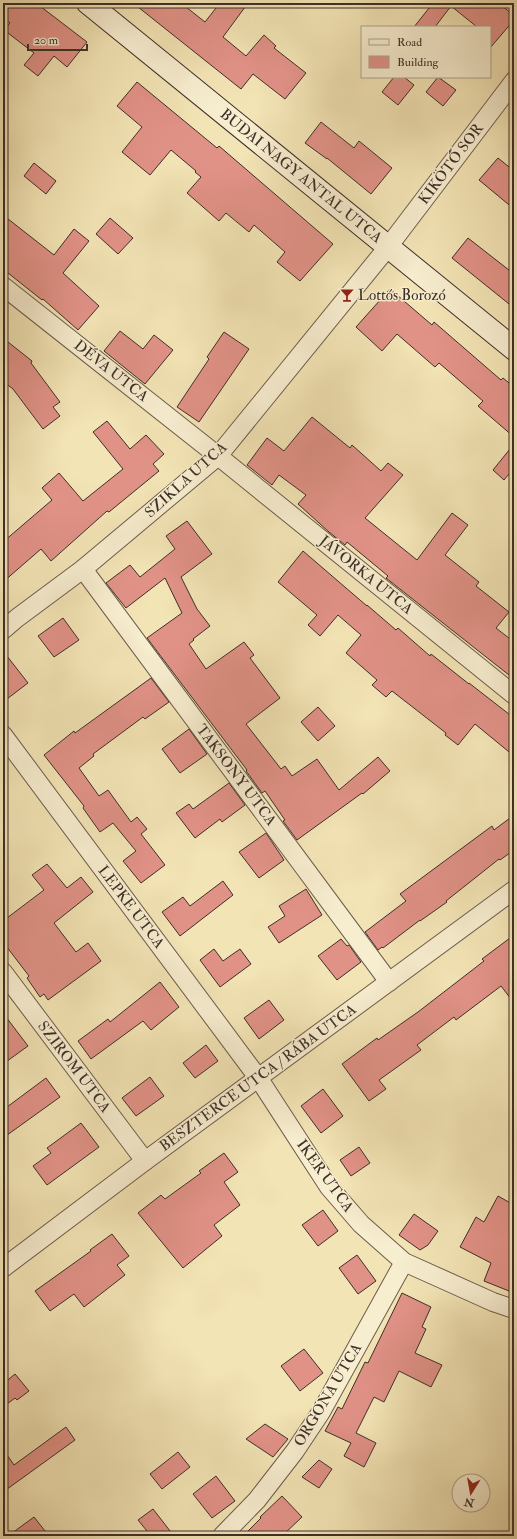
<svg xmlns="http://www.w3.org/2000/svg" width="517" height="1539" viewBox="0 0 517 1539" font-family="'IM FELL Double Pica',serif">
<rect width="100%" height="100%" fill="#f3e4b5"/>
<filter id="stains"><feTurbulence type="fractalNoise" baseFrequency=".005" numOctaves="4"/><feColorMatrix values="0 0 0 0 .2 0 0 0 0 .09 0 0 0 0 .02 0 0 0 .5 -.17"/></filter>
<radialGradient id="worn" r=".72"><stop offset=".6" stop-color="#630" stop-opacity="0"/><stop offset="1" stop-color="#630" stop-opacity=".3"/></radialGradient>
<!-- building -->
<g fill="#e19287" stroke="#3e2f29">
<polygon points="3,3 36,3 87,42 67,67 54,56 38,76 24,65 34,53 4,30 10,23 3,18"/>
<polygon points="133,3 181,3 205,22 220,3 248,3 223,37 246,56 264,35 276,46 274,48 306,73 285,99 253,74 241,89"/>
<polygon points="433,3 499,3 514,16 514,20 490,48 490,27 477,27 451,6 435,27 414,27"/>
<polygon points="394,77 404,77 414,85 398,105 382,92"/>
<polygon points="438,77 456,90 443,106 426,92"/>
<polygon points="137,82 217,148 219,146 333,244 300,281 277,262 285,252 254,225 249,232 226,213 219,221 187,193 201,177 195,172 196,171 171,150 150,175 122,152 142,127 117,106"/>
<polygon points="321,122 354,148 359,141 392,168 371,194 327,158 327,159 305,143"/>
<polygon points="498,158 514,171 514,209 479,180"/>
<polygon points="34,163 56,181 46,194 24,176"/>
<polygon points="3,215 54,255 74,229 89,241 63,273 99,306 78,330 43,299 42,300 3,269"/>
<polygon points="110,218 133,238 118,254 96,234"/>
<polygon points="468,238 514,274 514,308 452,258"/>
<polygon points="390,289 432,325 434,322 501,380 503,378 514,387 514,437 478,406 483,401 439,363 435,367 397,334 382,351 356,327"/>
<polygon points="120,331 143,349 154,335 173,350 145,384 104,351"/>
<polygon points="224,332 249,349 199,422 177,407 209,359 207,357"/>
<polygon points="3,338 32,361 31,363 60,402 53,407 60,416 43,429 13,389 3,381"/>
<polygon points="312,417 350,448 352,445 381,471 388,463 403,475 365,518 417,560 452,513 468,525 445,555 479,582 476,586 509,612 496,628 514,642 514,679 386,578 388,576 347,542 345,545 329,532 298,504 306,495 279,475 272,485 247,465 267,438 284,451"/>
<polygon points="107,421 130,449 146,435 164,454 153,464 159,471 109,512 107,511 51,561 41,549 3,582 3,542 52,500 42,488 59,473 83,501 123,469 93,432"/>
<polygon points="514,444 514,468 504,480 493,470"/>
<polygon points="187,521 212,554 181,577 197,609 210,626 193,639 194,640 189,644 206,669 244,642 254,655 250,658 280,698 246,724 281,769 285,766 292,776 317,759 339,790 378,757 390,771 363,794 362,793 297,840 283,821 285,820 265,791 262,793 246,771 247,770 147,638 182,613 165,578 126,608 106,583 130,565 140,577 175,549 166,536"/>
<polygon points="303,551 367,606 367,605 396,630 398,628 430,656 431,654 469,684 469,683 514,718 514,756 475,724 458,745 445,735 446,733 392,691 386,697 372,685 377,680 346,653 361,635 338,615 320,636 308,625 317,615 278,582"/>
<polygon points="63,618 79,640 54,657 38,636"/>
<polygon points="3,651 28,683 3,702"/>
<polygon points="151,678 169,702 145,719 143,717 93,754 94,756 79,768 99,796 108,790 131,822 137,817 147,829 141,834 165,865 141,883 123,861 136,851 113,823 100,832 83,808 84,806 44,755 74,731 75,733"/>
<polygon points="318,707 335,726 318,741 301,722"/>
<polygon points="189,729 207,754 180,773 162,749"/>
<polygon points="229,783 245,805 222,822 220,819 195,838 176,813 189,804 193,809"/>
<polygon points="514,815 514,850 500,860 499,859 446,901 447,902 420,921 420,920 383,948 382,947 378,950 365,932 406,901 400,894 492,826 494,830"/>
<polygon points="266,833 284,860 259,878 239,852"/>
<polygon points="47,864 67,888 81,877 93,892 54,923 76,952 88,943 101,961 48,1000 44,994 40,997 27,978 29,976 3,942 3,921 44,890 32,875"/>
<polygon points="223,881 233,895 180,936 162,912 183,897 190,906"/>
<polygon points="306,889 322,915 279,943 268,927 285,916 279,906"/>
<polygon points="514,935 514,1003 501,986 456,1020 454,1017 417,1045 421,1050 379,1080 386,1089 369,1101 342,1064 377,1038 378,1040 418,1012 484,961 482,959"/>
<polygon points="341,939 347,946 349,945 361,962 337,980 318,956"/>
<polygon points="214,949 223,961 240,949 251,964 220,987 200,960"/>
<polygon points="160,982 179,1007 151,1030 143,1021 91,1059 78,1041 108,1019 110,1022"/>
<polygon points="269,1000 284,1020 259,1039 244,1018"/>
<polygon points="3,1013 28,1046 3,1064"/>
<polygon points="206,1045 218,1061 195,1078 183,1063"/>
<polygon points="150,1077 164,1096 136,1116 122,1098"/>
<polygon points="46,1078 60,1097 3,1138 3,1110"/>
<polygon points="323,1089 343,1116 321,1133 301,1106"/>
<polygon points="81,1123 99,1147 47,1185 33,1166 51,1153 47,1148"/>
<polygon points="359,1147 370,1163 351,1176 340,1160"/>
<polygon points="224,1153 238,1172 224,1182 240,1205 214,1225 222,1236 183,1268 138,1213 161,1195 165,1199 201,1173 199,1171"/>
<polygon points="498,1196 514,1205 514,1293 484,1281 491,1263 460,1247 476,1217 484,1222"/>
<polygon points="323,1210 338,1231 318,1246 302,1225"/>
<polygon points="414,1214 438,1231 428,1245 420,1250 399,1235"/>
<polygon points="112,1234 129,1256 117,1265 125,1275 84,1307 74,1294 50,1311 35,1291 91,1251 90,1250"/>
<polygon points="357,1255 376,1281 358,1294 339,1268"/>
<polygon points="402,1293 431,1307 422,1327 426,1329 415,1353 442,1365 431,1387 399,1371 384,1402 374,1397 356,1433 376,1443 364,1467 344,1456 351,1443 325,1431 338,1407 342,1409 365,1362 368,1363"/>
<polygon points="304,1349 323,1373 300,1391 281,1366"/>
<polygon points="15,1374 29,1391 17,1400 15,1398 3,1407 3,1384"/>
<polygon points="265,1424 288,1439 273,1457 246,1439"/>
<polygon points="66,1427 75,1440 3,1492 3,1449 14,1465"/>
<polygon points="178,1452 190,1467 162,1489 150,1474"/>
<polygon points="319,1460 332,1469 319,1488 302,1477"/>
<polygon points="216,1476 235,1501 212,1518 193,1494"/>
<polygon points="282,1496 302,1517 282,1536 243,1536 261,1518 260,1517"/>
<polygon points="153,1509 174,1536 151,1536 138,1520"/>
<polygon points="34,1517 49,1536 8,1536"/>
</g>
<g fill="none" stroke-linecap="round" stroke-linejoin="round">
<defs>
<g id="minor">
<polyline points="3,286 218,456 514,695"/>
<polyline points="83,569 389,982"/>
<polyline points="3,630 17,618 83,569 218,456 388,247 514,81"/>
<polyline points="3,735 259,1079 329,1187 361,1224 404,1262 493,1302 514,1309"/>
<polyline points="3,972 145,1161"/>
<polyline points="3,1268 145,1161 514,890"/>
<polyline points="222,1536 257,1500 295,1451 321,1412 404,1262"/>
</g>
<polyline id="secondary" points="88,3 514,349"/>
</defs>
<!-- minor casing -->
<use href="#minor" stroke="#6b5c4c" stroke-width="20"/>
<!-- secondary casing -->
<use href="#secondary" stroke="#3e2f29" stroke-width="24"/>
<!-- minor -->
<use href="#minor" stroke="#f7edcf" stroke-width="18"/>
<!-- secondary -->
<use href="#secondary" stroke="#f7edcf" stroke-width="22"/>
</g>
<!-- icons -->
<defs>
<symbol id="bar-bare" viewBox="-9 -9 18 18"><path d="M-6-5H6L.8 .8V4.5H3.5V6h-7V4.5H-.8V.8Z" fill="#8f2418" stroke="#f7edcf" stroke-width="2.5" paint-order="stroke"/></symbol>
</defs>
<g fill-rule="evenodd">
<use href="#bar-bare" x="337" y="285" width="20" height="20"/>
</g>
<g text-anchor="middle" dominant-baseline="central" stroke-width="3" stroke-linejoin="round" paint-order="stroke">
<!-- street labels -->
<g font-size="15" fill="#3e2f29" stroke="#f7edcf">
<text transform="translate(451 164) rotate(-53)">KIKÖTŐ SOR</text>
<text transform="translate(301 176) rotate(39)">BUDAI NAGY ANTAL UTCA</text>
<text transform="translate(111 371) rotate(38)">DÉVA UTCA</text>
<text transform="translate(186 480) rotate(-42)">SZIKLA UTCA</text>
<text transform="translate(366 575) rotate(39)">JÁVORKA UTCA</text>
<text transform="translate(236 775) rotate(53)">TAKSONY UTCA</text>
<text transform="translate(131 907) rotate(53)">LEPKE UTCA</text>
<text transform="translate(74 1067) rotate(53)">SZIROM UTCA</text>
<text transform="translate(258 1078) rotate(-36)">BESZTERCE UTCA / RÁBA UTCA</text>
<text transform="translate(325 1176) rotate(54)">IKER UTCA</text>
<text transform="translate(328 1395) rotate(-59)">ORGONA UTCA</text>
</g>
<!-- poi labels -->
<g font-size="15" fill="#3e2f29" stroke="#f7edcf" text-anchor="start">
<text x="358" y="295">Lottós Borozó</text>
</g>
</g>
<!-- margin -->
<rect width="517" height="1539" fill="none" stroke="#f3e4b5" stroke-width="16"/>
<rect x="4" y="4" width="509" height="1531" fill="none" stroke="#3e2f29" stroke-width="2"/>
<rect x="8" y="8" width="501" height="1523" fill="none" stroke="#3e2f29"/>
<!-- legend -->
<rect x="361" y="26" width="130" height="52" fill="#f7edcf" stroke="#ada18d"/>
<rect x="369" y="39" width="20" height="6" fill="#f7edcf" stroke="#ada18d"/>
<text x="397" y="46" font-size="12" fill="#3e2f29">Road</text>
<rect x="369" y="56" width="20" height="12" fill="#e19287" stroke="#ada18d"/>
<text x="397" y="66" font-size="12" fill="#3e2f29">Building</text>
<!-- north arrow -->
<g transform="translate(471 1493) rotate(191)"><circle r="19" fill="#f7edcf" stroke="#ada18d"/>
<path d="M0-3L7 15L0 10L-7 15Z" fill="#8f2418"/>
<text y="-6" font-size="11" font-weight="bold" text-anchor="middle" fill="#3e2f29">N</text>
</g>
<!-- scale -->
<path d="M28 44v6h59v-6" fill="none" stroke="#3e2f29" stroke-width="2"/>
<text x="34" y="44" font-size="12" fill="#3e2f29" stroke="#f7edcf" stroke-width="3" paint-order="stroke">20 m</text>
<rect width="100%" height="100%" filter="url(#stains)"/>
<rect width="100%" height="100%" fill="url(#worn)"/>
</svg>
